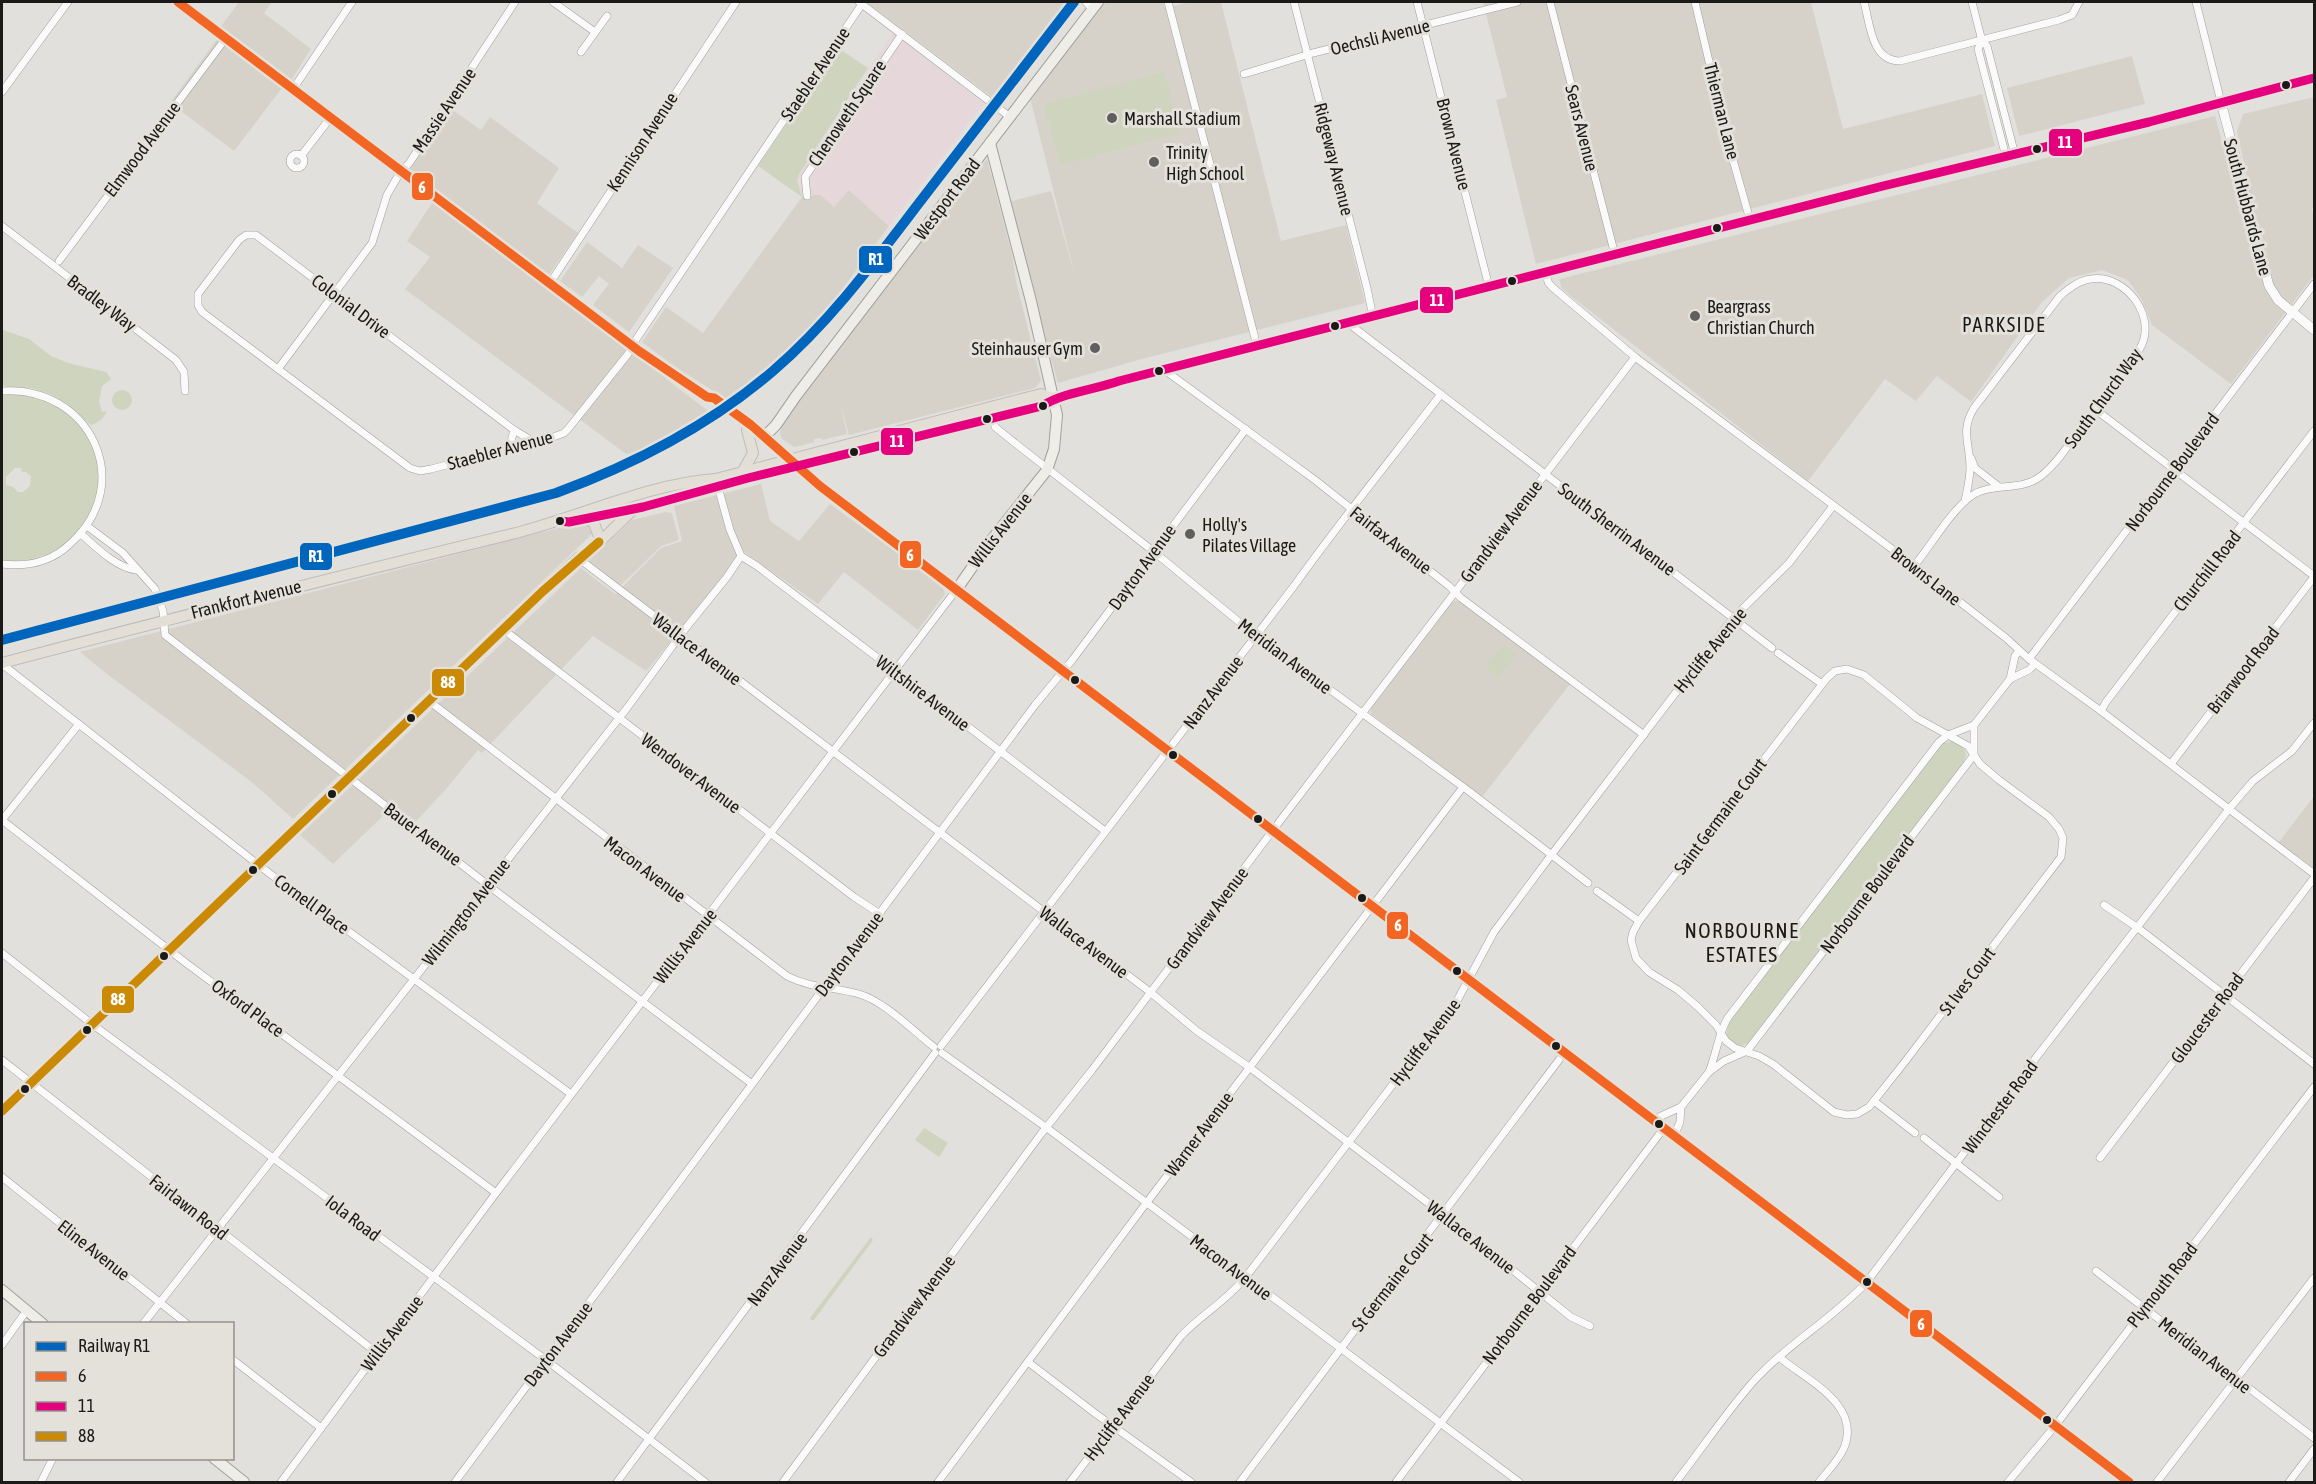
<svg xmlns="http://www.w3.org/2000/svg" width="2316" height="1484" viewBox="0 0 2316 1484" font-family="'Asap Condensed',sans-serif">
<rect width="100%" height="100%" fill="#e2e0dc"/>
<!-- built -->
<g fill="#d6d2c9">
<polygon points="239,2 272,2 264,13 311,49 290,82 219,29"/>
<polygon points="866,2 1069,2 992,97"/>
<polygon points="1106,2 1163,2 1165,8 1190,2 1221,2 1281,241 1346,225 1365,303 1142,359 1058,383 1008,202 1051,191 1075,276 1030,98"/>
<polygon points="1483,2 1811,2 1843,129 1982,94 1995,146 1536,264 1496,100 1507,97"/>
<polygon points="218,38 282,88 234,151 170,103"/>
<polygon points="2132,56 2145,104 2019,136 2007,88"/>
<polygon points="2314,97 2314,203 2312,210 2314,221 2314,275 2231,384 2152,325 2142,300 2128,280 2102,270 2069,278 2042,302 1971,402 1937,376 1916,401 1885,379 1808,481 1562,289 1559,279 2215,116 2236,193 2250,190 2237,131 2243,114"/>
<polygon points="450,108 481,130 490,117 559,168 537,203 578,233 548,276 408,171"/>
<polygon points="987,159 1012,254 1016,281 1041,381 1035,388 849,435 840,403 847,434 822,440 821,438 814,439 814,442 803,445 794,447 782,439 780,433 783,422 824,370 822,368"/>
<polygon points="849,190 889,226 825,312 780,356 727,400 670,363 642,342 666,307 703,333 802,197"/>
<polygon points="434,200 708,411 641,451 626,454 405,289 430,257 407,241"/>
<polygon points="587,242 622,268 638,245 673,268 629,332 593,305 609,284 599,276 582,297 560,281"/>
<polygon points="761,484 770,521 799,541 830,504 942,585 945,594 918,630 844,572 818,604 743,551 733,561 711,593 646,671 593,636 482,753 478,750 447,788 407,831 385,814 333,864 300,835 581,568 615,594 661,548 682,541 674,506"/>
<polygon points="666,512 672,513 679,540 661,546 620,586 589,561 632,520"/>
<polygon points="589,522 594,532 293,819 253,783 107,674 80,652 574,524"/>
<polygon points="1459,600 1570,684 1482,797 1371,714 1371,708 1452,602"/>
<polygon points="2314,796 2314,869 2279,842"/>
</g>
<!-- industrial -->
<polygon fill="#e6d7da" points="893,33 984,104 889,226 849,190 834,207 819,194 802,197 797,181 799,174"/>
<!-- green -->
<g fill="#ced4be" fill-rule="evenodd">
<polygon points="838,48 868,68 799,174 797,181 802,197 758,166"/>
<polygon points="1164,72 1180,133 1060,165 1044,104"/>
<path d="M3 330 29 339 51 356 68 363 106 372 111 379 102 386 99 402 102 412 107 411C104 418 98 423 91 425L66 403 50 394 32 388 6 387 2 384Z"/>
<circle cx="122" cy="400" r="10"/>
<path d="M16 394C133 404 123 567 2 561V395ZM15 468H21L22 472H26L31 476 30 486 23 492H18L13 487 6 485V477Z"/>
<polygon points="1504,645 1516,654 1499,677 1486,667"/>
<path d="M1954 741C1970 752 1968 756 1958 771L1749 1043 1741 1046 1731 1042 1726 1035 1729 1022 1939 747 1945 743Z"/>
<polygon points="924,1128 948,1143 939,1157 915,1140"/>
<polygon points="871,1237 873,1240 814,1320 811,1320 810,1318"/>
</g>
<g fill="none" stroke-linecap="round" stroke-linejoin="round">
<defs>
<g id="minor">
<polyline points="553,2 595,32"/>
<polyline points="859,2 1010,117"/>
<polyline points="1086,2 1092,9"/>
<polyline points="1168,2 1257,346"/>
<polyline points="1294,2 1367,288 1373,317"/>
<polyline points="1417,2 1489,287"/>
<polyline points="1550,2 1615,255"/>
<polyline points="1695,2 1728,142 1750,220"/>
<path d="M1864 2C1870 23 1871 61 1900 61L2059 20 2072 15 2079 2"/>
<polyline points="1972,2 1982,41"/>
<polyline points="2196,2 2221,102"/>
<polyline points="581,52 607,16"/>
<polyline points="1244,74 1313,53 1517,2"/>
<polyline points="293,89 352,2"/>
<polyline points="2,92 68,2"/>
<circle cx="297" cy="161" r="7"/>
<polyline points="301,156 331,117"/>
<polyline points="2006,157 1978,49 1982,41 1987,46 2015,155"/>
<polyline points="807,196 805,177 902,34"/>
<polyline points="2,226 176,360 184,372 185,391"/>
<polyline points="59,261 226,38"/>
<polyline points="1546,272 1548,282 1552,287 1635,357 1896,552 2006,638 2029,659 2101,711 2314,874"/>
<polyline points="550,283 736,2"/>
<polyline points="1348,323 1772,648"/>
<polyline points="278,369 372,243 387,195 398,176 410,162 515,2"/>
<polyline points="1163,369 1315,480 1449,586 1461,598 1644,735"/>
<path d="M2 391C89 385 138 483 70 544 51 562 27 567 2 564"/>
<polyline points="2096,410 2314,576"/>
<polyline points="993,417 995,427 1020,447 1153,551 1255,635 1470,792 1588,883"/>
<polyline points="534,442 514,430 256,235 246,235 239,240 198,294 198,305 202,312 410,468 420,471 431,469 548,439 564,433 568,429 628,354 637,338 862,4"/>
<polyline points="509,449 514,430"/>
<polyline points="1971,458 1975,468 1998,486"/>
<polyline points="87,526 123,553 155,589 163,611 165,635 493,889 752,1084"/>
<path d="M81 534C96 547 115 567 136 570"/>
<polyline points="741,556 757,566 1105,831"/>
<polyline points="578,558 1150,992 1197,1031 1249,1067 1444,1215 1571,1317 1590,1326"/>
<path d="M1914 566C1931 546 1954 505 1976 493 1997 483 2022 491 2041 476 2057 464 2067 446 2079 431 2100 404 2121 378 2139 350 2159 319 2127 274 2091 279 2080 280 2068 289 2060 296L1974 408C1960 431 1970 443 1970 468 1970 479 1967 490 1965 501"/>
<polyline points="504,630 854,897 880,914"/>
<polyline points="1778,653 1822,684"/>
<polyline points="2029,659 2314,284"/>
<polyline points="2,664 269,873 571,1094"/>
<polygon points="1847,669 1864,675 1917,718 1968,746 1980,764 1999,780 2049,817 2059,829 2063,838 2061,857 1904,1063 1869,1107 1857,1114 1847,1115 1834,1112 1773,1064 1759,1056 1735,1048 1726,1041 1716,1025 1698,1007 1678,990 1649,972 1636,958 1631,940 1633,932 1639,921 1827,678 1835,671"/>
<polyline points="2010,679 2015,656 2019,651"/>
<path d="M429 701 787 976C810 988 835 987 859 994 884 1001 913 1031 934 1047"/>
<polyline points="2101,711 2106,702 2314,431"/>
<polyline points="2171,764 2314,577"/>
<polyline points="2,820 186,963 496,1193"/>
<polyline points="2,820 79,724"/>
<polyline points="1597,891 1639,921"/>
<polyline points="2104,905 2138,928 2314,1064"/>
<polyline points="2,953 92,1024 546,1360 705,1482"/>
<path d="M941 1046 1294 586C1341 520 1392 458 1441 394"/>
<polyline points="942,1053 1047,1128 1519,1482"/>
<polyline points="2,1060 377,1353"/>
<path d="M1709 1072C1716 1054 1718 1036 1727 1019L1939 742 1948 735 1974 725 2010 679 2029 670 2035 664"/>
<polyline points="1874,1101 1915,1133"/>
<polyline points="1655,1122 1659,1117 1681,1107 1709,1072 1724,1061 1747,1051 1974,755 1974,725"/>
<polyline points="1674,1136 1680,1122 1681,1107"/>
<polyline points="1924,1138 1999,1197"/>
<polyline points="2100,1158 2314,878"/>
<polyline points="2,1177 187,1324"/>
<polyline points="2096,1271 2314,1438"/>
<polyline points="143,1324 627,708 685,629 727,577 741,556 730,530 718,487"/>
<polyline points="2,1345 27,1310"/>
<path d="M1779 1357C1806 1380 1862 1404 1844 1448 1838 1461 1827 1472 1819 1482"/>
<polyline points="232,1359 321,1428"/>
<polyline points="1028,1362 1096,1414 1191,1482"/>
<polyline points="41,1482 53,1458"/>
<polyline points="281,1482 496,1193 957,589"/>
<polyline points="455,1482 1035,705 1073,659 1246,429"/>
<polyline points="617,1482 935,1053"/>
<polyline points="783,1482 1041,1134 1092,1070 1273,830 1635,357"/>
<polyline points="938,1482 1141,1210 1463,787"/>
<path d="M1070 1482 1181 1336C1202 1314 1224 1303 1245 1278L1458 999 1494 932 1552 854 1733 618 1789 563 1833 506"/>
<polyline points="1240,1482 1565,1052"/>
<polyline points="1396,1482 1664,1128"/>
<path d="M1676 1482C1701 1450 1725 1414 1752 1383 1786 1345 1831 1320 1866 1283L2024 1073 2229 809 2253 781 2292 751 2314 723"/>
<polyline points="2008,1482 2055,1426 2314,1087"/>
<polyline points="2157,1482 2314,1278"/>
<polyline points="2289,1482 2314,1449"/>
</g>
<polyline id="tertiary" points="2221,102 2269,286 2278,300 2314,330"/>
<g id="secondary">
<polyline points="178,2 639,351 707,397 714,398 751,425 820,486 2129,1482"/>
<polyline points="764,437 776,425 796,396 1098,2"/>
<polyline points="957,589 989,543 1047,470 1054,449 1057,415 1031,301 990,143"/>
<polyline points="2,1290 43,1324"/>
<polyline points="214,1458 244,1482"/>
</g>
<g id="primary">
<polyline points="743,471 753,453 747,430"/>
<polyline points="712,480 1041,394 1053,398"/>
<polyline points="585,518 594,523 598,534"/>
<path d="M560 521 569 522 643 507 748 478 1042 406C1064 392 1094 390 1119 381L1883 186 2149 122 2314 78"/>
<path d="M2 663C173 618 344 575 516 533 582 516 647 484 716 479"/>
<polyline points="2,1111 542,592 578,558 586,555 633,510"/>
</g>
</defs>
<!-- minor casing -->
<use href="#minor" stroke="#a1a09d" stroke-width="8"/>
<!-- tertiary casing -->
<use href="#tertiary" stroke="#a1a09d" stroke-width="10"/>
<!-- secondary casing -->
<use href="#secondary" stroke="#a1a09d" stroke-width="12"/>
<!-- primary casing -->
<use href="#primary" stroke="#bebdbb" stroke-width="12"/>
<!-- minor -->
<use href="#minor" stroke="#fbfafa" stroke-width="7"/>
<!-- tertiary -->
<use href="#tertiary" stroke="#fbfafa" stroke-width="9"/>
<!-- secondary -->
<use href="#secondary" stroke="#efede8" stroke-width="10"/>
<!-- primary -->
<use href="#primary" stroke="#e3dfd6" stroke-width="10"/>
<defs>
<polyline id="bus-1" points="178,2 639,351 707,397 714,398 751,425 820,486 2129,1482"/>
<path id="bus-2" d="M560 521 569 522 643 507 748 478 1042 406C1064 392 1094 390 1119 381L1883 186 2149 122 2314 78"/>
<polyline id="bus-3" points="2,1111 542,592 599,542"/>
</defs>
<!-- bus-1 casing -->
<use href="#bus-1" stroke="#e4e1da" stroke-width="14"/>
<!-- bus-2 casing -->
<use href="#bus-2" stroke="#e4e1da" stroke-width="14"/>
<!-- bus-3 casing -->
<use href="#bus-3" stroke="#e4e1da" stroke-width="14"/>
<!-- bus-1 -->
<use href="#bus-1" stroke="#f26522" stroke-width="9"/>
<!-- bus-2 -->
<use href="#bus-2" stroke="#e5007d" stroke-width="9"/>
<!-- bus-3 -->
<use href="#bus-3" stroke="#cb8a05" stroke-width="9"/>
<defs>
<path id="rail-1" d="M2 640 556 493C635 464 709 426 773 371 830 322 874 262 919 203 970 136 1022 69 1074 2"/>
</defs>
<!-- rail-1 casing -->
<use href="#rail-1" stroke="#e4e1da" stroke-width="15"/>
<!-- rail-1 -->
<use href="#rail-1" stroke="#0065bd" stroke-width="10"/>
</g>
<!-- markers -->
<g fill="#1b1a18" stroke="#e4e1da" stroke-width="2">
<circle cx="2286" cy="85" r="5"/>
<circle cx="2037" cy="149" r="5"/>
<circle cx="1717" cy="228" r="5"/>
<circle cx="1512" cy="281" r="5"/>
<circle cx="1335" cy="326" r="5"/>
<circle cx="1159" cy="371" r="5"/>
<circle cx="1043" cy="406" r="5"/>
<circle cx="987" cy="419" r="5"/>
<circle cx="854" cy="452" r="5"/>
<circle cx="560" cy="521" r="5"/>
<circle cx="1075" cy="680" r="5"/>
<circle cx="411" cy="718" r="5"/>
<circle cx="1173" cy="755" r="5"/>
<circle cx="332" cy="794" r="5"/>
<circle cx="1258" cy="819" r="5"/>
<circle cx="253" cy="870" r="5"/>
<circle cx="1362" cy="898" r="5"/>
<circle cx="164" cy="956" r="5"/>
<circle cx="1457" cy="971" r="5"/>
<circle cx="87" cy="1030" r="5"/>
<circle cx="1556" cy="1046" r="5"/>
<circle cx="25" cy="1089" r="5"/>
<circle cx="1659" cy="1124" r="5"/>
<circle cx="1867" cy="1282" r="5"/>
<circle cx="2047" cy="1420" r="5"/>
</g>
<g fill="#615f5d" stroke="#e4e1da" stroke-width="2">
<circle cx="1112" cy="118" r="6"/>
<circle cx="1154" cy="162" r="6"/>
<circle cx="1695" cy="316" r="6"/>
<circle cx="1095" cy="348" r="6"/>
<circle cx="1190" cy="534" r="6"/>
</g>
<g text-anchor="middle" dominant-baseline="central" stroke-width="6" stroke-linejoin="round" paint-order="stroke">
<!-- street labels -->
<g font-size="18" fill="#1b1a18" stroke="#e4e1da">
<text transform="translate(1380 37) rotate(-14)">Oechsli Avenue</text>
<text transform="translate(815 74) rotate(-56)">Staebler Avenue</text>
<text transform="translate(444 110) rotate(-56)">Massie Avenue</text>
<text transform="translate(1722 111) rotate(76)">Thierman Lane</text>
<text transform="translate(847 113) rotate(-56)">Chenoweth Square</text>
<text transform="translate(1582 128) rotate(76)">Sears Avenue</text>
<text transform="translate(642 142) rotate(-57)">Kennison Avenue</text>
<text transform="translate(1454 144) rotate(76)">Brown Avenue</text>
<text transform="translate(142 149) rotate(-53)">Elmwood Avenue</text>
<text transform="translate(1334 159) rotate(76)">Ridgeway Avenue</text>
<text transform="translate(947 199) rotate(-53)">Westport Road</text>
<text transform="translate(2248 207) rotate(75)">South Hubbards Lane</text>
<text transform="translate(102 303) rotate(37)">Bradley Way</text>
<text transform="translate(351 306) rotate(37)">Colonial Drive</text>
<text transform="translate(2103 398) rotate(-54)">South Church Way</text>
<text transform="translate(500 450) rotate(-15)">Staebler Avenue</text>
<text transform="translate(2172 472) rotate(-53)">Norbourne Boulevard</text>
<text transform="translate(1617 529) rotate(37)">South Sherrin Avenue</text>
<text transform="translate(1000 530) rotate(-52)">Willis Avenue</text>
<text transform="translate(1501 531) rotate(-53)">Grandview Avenue</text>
<text transform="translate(1391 540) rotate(38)">Fairfax Avenue</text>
<text transform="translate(1142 567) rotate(-54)">Dayton Avenue</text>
<text transform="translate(2207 571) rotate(-52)">Churchill Road</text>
<text transform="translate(1926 576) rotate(38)">Browns Lane</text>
<text transform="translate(246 599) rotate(-14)">Frankfort Avenue</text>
<text transform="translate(697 649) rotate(37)">Wallace Avenue</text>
<text transform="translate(1710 650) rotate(-51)">Hycliffe Avenue</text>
<text transform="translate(1285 656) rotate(37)">Meridian Avenue</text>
<text transform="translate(2243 670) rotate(-52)">Briarwood Road</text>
<text transform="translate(1213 692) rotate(-53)">Nanz Avenue</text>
<text transform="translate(923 693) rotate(37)">Wiltshire Avenue</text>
<text transform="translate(691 773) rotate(37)">Wendover Avenue</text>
<text transform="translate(1720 816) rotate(-53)">Saint Germaine Court</text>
<text transform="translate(423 834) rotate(37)">Bauer Avenue</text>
<text transform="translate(645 869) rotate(37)">Macon Avenue</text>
<text transform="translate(1867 894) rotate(-53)">Norbourne Boulevard</text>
<text transform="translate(312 904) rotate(36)">Cornell Place</text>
<text transform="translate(466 912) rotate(-52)">Wilmington Avenue</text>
<text transform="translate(1207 918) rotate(-53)">Grandview Avenue</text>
<text transform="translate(1084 942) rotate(37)">Wallace Avenue</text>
<text transform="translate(685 946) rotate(-52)">Willis Avenue</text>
<text transform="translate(849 954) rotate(-53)">Dayton Avenue</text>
<text transform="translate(1967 981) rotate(-53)">St Ives Court</text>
<text transform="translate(248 1008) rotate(36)">Oxford Place</text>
<text transform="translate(2207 1018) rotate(-53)">Gloucester Road</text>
<text transform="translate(1425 1042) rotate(-53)">Hycliffe Avenue</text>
<text transform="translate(2000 1107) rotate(-53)">Winchester Road</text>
<text transform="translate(1199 1134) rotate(-53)">Warner Avenue</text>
<text transform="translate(189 1207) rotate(38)">Fairlawn Road</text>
<text transform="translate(353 1218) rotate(37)">Iola Road</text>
<text transform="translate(1471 1237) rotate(38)">Wallace Avenue</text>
<text transform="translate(94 1250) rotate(38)">Eline Avenue</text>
<text transform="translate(1231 1267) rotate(37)">Macon Avenue</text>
<text transform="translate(777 1269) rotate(-53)">Nanz Avenue</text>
<text transform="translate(1392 1282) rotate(-52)">St Germaine Court</text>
<text transform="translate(2162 1285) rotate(-52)">Plymouth Road</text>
<text transform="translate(1529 1305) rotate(-53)">Norbourne Boulevard</text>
<text transform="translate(914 1306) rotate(-53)">Grandview Avenue</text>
<text transform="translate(392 1333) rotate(-53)">Willis Avenue</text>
<text transform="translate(558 1344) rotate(-53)">Dayton Avenue</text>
<text transform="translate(2205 1355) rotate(38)">Meridian Avenue</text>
<text transform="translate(1119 1417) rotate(-53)">Hycliffe Avenue</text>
</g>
<!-- poi labels -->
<g font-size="18" fill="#1b1a18" stroke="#e4e1da" text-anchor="start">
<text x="1124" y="118">Marshall Stadium</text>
<text x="1166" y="152">Trinity<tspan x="1166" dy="21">High School</tspan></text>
<text x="1707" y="306">Beargrass<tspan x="1707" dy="21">Christian Church</tspan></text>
<text x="1083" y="348" text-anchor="end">Steinhauser Gym</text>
<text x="1202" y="524">Holly's<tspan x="1202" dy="21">Pilates Village</tspan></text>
</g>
<!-- neighbourhood labels -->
<g font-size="20" letter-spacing="1.5" fill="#1b1a18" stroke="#e4e1da">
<text x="2004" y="324">PARKSIDE</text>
</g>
<!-- quarter labels -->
<g font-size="21" letter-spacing="1.5" fill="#1b1a18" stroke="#e4e1da">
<text x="1742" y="930">NORBOURNE<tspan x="1742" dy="24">ESTATES</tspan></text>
</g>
</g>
<g stroke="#e4e1da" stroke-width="2">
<rect x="2048" y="128" width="35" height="29" rx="6" fill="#e5007d"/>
<rect x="411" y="172" width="23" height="29" rx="6" fill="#f26522"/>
<rect x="858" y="245" width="35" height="29" rx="6" fill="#0065bd"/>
<rect x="1419" y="286" width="35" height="28" rx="6" fill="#e5007d"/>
<rect x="880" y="427" width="34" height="29" rx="6" fill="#e5007d"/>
<rect x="899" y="540" width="23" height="29" rx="6" fill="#f26522"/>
<rect x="299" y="542" width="34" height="29" rx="6" fill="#0065bd"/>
<rect x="431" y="668" width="34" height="29" rx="6" fill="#cb8a05"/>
<rect x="1386" y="911" width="23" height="29" rx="6" fill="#f26522"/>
<rect x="101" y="985" width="34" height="29" rx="6" fill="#cb8a05"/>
<rect x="1909" y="1309" width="24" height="29" rx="6" fill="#f26522"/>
</g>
<g font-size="16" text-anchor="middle" font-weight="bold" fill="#fff">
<text x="2065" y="148">11</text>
<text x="422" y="193">6</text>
<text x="876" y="265">R1</text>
<text x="1437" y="306">11</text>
<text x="897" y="447">11</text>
<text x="910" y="561">6</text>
<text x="316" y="562">R1</text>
<text x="448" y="688">88</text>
<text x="1398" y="931">6</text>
<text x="118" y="1005">88</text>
<text x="1921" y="1330">6</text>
</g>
<!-- border -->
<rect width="2316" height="1484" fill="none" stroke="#1b1a18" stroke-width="6"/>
<!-- legend -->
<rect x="24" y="1322" width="210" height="138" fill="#e4e1da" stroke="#94918c" stroke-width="1.5"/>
<rect x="36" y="1342" width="30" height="9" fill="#0065bd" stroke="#94918c" stroke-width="1.5"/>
<text x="78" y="1352" font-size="18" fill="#1b1a18">Railway R1</text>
<rect x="36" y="1372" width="30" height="9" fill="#f26522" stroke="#94918c" stroke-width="1.5"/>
<text x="78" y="1382" font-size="18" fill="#1b1a18">6</text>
<rect x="36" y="1402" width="30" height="9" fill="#e5007d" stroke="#94918c" stroke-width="1.5"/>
<text x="78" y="1412" font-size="18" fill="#1b1a18">11</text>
<rect x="36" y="1432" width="30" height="9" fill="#cb8a05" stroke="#94918c" stroke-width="1.5"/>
<text x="78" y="1442" font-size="18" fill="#1b1a18">88</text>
</svg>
